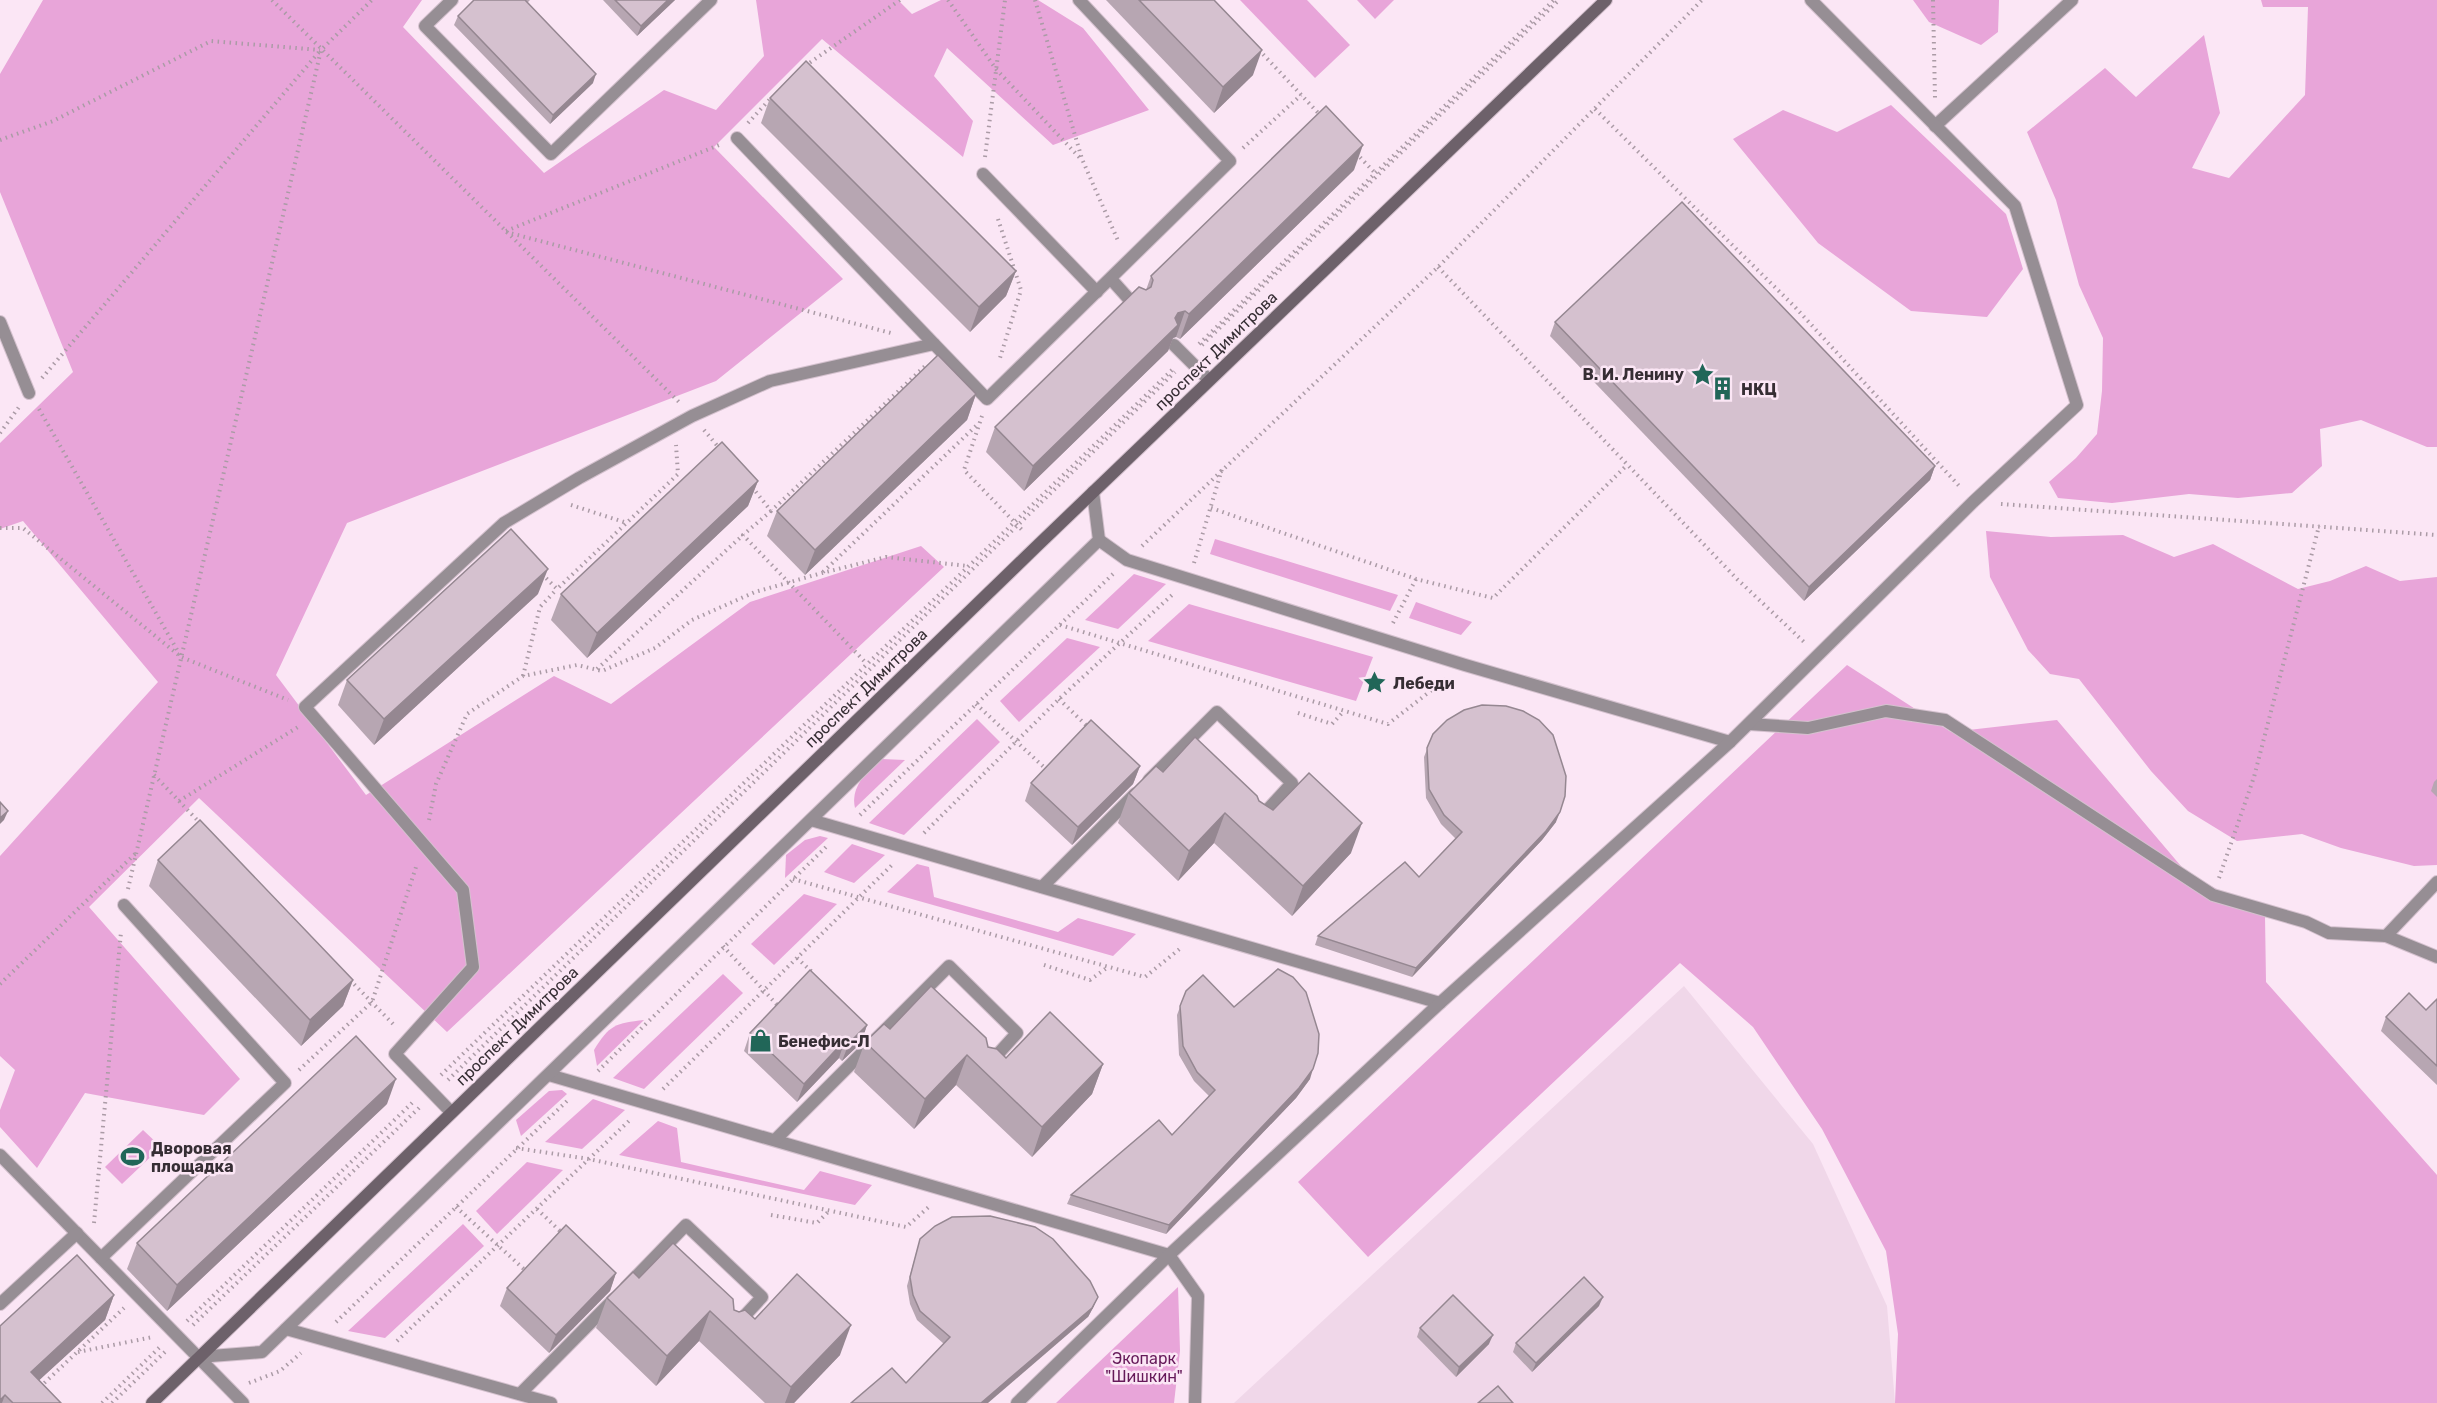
<svg xmlns="http://www.w3.org/2000/svg" width="2437" height="1403" viewBox="0 0 2437 1403" font-family="Rubik,sans-serif">
<rect width="100%" height="100%" fill="#fbe6f5"/>
<!-- built -->
<polygon fill="#f0d7e9" points="1684,986 1813,1144 1887,1306 1895,1403 1234,1403"/>
<!-- green -->
<g fill="#e8a5d9">
<polygon points="43,0 422,0 403,27 544,173 664,90 716,110 764,56 756,0 898,0 912,14 941,0 1038,0 1083,28 1149,110 1053,145 947,48 934,76 973,121 963,157 822,39 714,147 843,279 716,381 347,523 276,675 366,795 554,676 611,704 750,602 921,546 944,567 447,1032 199,798 89,907 240,1079 204,1115 85,1093 37,1168 0,1127 0,1110 15,1070 0,1056 0,856 158,682 23,521 0,529 0,443 73,372 0,192 0,74"/>
<polygon points="1240,0 1307,0 1350,45 1315,78"/>
<polygon points="1357,0 1394,0 1375,19"/>
<polygon points="1913,0 1999,0 1998,32 1981,45 1929,22"/>
<polygon points="2261,0 2437,0 2437,447 2427,447 2361,420 2320,429 2322,466 2292,493 2238,498 2189,494 2112,503 2058,498 2049,482 2076,458 2097,434 2102,391 2103,338 2079,285 2056,200 2027,132 2105,68 2136,97 2204,35 2220,113 2192,168 2229,178 2305,95 2308,7 2263,7"/>
<polygon points="1891,105 2006,214 2023,269 1987,317 1911,311 1818,243 1733,139 1783,110 1837,132"/>
<polygon points="1986,531 2051,537 2123,535 2174,557 2213,544 2298,589 2330,581 2366,566 2400,581 2437,577 2437,865 2414,866 2341,848 2302,834 2237,841 2188,811 2151,771 2079,679 2050,674 2028,650 1990,577"/>
<polygon points="1215,539 1398,595 1390,611 1210,554"/>
<polygon points="1134,574 1166,584 1118,629 1085,620"/>
<polygon points="1416,602 1472,622 1461,635 1409,618"/>
<polygon points="1189,604 1373,657 1356,701 1148,641"/>
<polygon points="1067,638 1100,647 1019,722 1000,701"/>
<polygon points="1847,665 1951,732 2057,720 2186,872 2265,916 2266,982 2437,1175 2437,1403 1895,1403 1898,1334 1886,1251 1822,1129 1753,1027 1680,963 1368,1257 1298,1182"/>
<polygon points="977,719 1000,742 904,835 869,823"/>
<path d="M882 759 905 760 855 808C850 787 867 771 882 759Z"/>
<polygon points="820,836 828,838 785,878 786,855 805,840"/>
<polygon points="852,844 885,855 854,883 824,872"/>
<polygon points="917,864 929,867 934,897 1058,932 1078,918 1136,934 1113,956 887,892"/>
<polygon points="804,894 837,904 774,965 751,944"/>
<polygon points="723,974 743,993 644,1089 613,1078"/>
<path d="M644 1020 597 1066 594 1050C609 1025 616 1023 644 1020Z"/>
<polygon points="562,1090 567,1094 521,1136 516,1120 549,1091"/>
<polygon points="593,1099 625,1110 582,1149 545,1142"/>
<polygon points="658,1121 677,1128 681,1162 804,1190 820,1171 872,1185 855,1205 619,1155"/>
<polygon points="143,1130 161,1147 122,1184 105,1167"/>
<polygon points="527,1162 563,1170 497,1234 476,1211"/>
<polygon points="463,1224 484,1246 385,1338 348,1331"/>
<polygon points="1178,1287 1180,1351 1174,1403 1056,1403"/>
</g>
<g fill="none" stroke-linecap="round" stroke-linejoin="round">
<defs>
<g id="service">
<polyline points="452,0 425,26 551,154 711,0"/>
<polyline points="1935,126 2072,0"/>
<polyline points="737,138 934,344"/>
<polyline points="983,174 1097,292"/>
<polyline points="1111,279 1136,307"/>
<polyline points="0,322 29,393"/>
<polyline points="1174,345 1209,380"/>
<polyline points="1099,540 1127,560 1465,665 1730,742"/>
<polyline points="1749,724 1808,728 1886,711 1945,720 2213,895 2306,922 2329,933 2386,936 2437,957"/>
<polyline points="1149,780 1217,712 1292,783 1260,818"/>
<polyline points="811,820 1440,1003"/>
<polyline points="1042,887 1135,794"/>
<polyline points="2386,936 2437,882"/>
<polyline points="549,1075 1169,1255 1198,1296 1195,1403"/>
<polyline points="451,1112 395,1054 473,967 463,890 305,707 504,523 579,478 692,416 770,381 934,344 987,399 1230,161 1079,0"/>
<polyline points="776,1139 949,966 1017,1033 989,1064"/>
<polyline points="0,1155 243,1403"/>
<polyline points="101,1258 285,1083 124,905"/>
<polyline points="626,1287 686,1225 762,1297 738,1323"/>
<polyline points="0,1304 77,1233"/>
<polyline points="286,1329 551,1403"/>
<polyline points="198,1357 262,1352 1099,540 1093,492"/>
<polyline points="520,1394 614,1299"/>
<polyline points="1017,1403 1169,1255 1440,1003 1730,742 1973,502 2077,405 2015,206 1811,0"/>
</g>
<polyline id="secondary" points="152,1403 1037,546 1606,0"/>
</defs>
<!-- service casing -->
<use href="#service" stroke="#d4c1ce" stroke-width="14"/>
<!-- secondary casing -->
<use href="#secondary" stroke="#d4c1ce" stroke-width="14"/>
<!-- path -->
<g stroke="#ab9ba6" stroke-width="4" stroke-dasharray="1.5 4.5" stroke-linecap="butt">
<polyline points="272,0 679,402"/>
<polyline points="948,0 996,69 1080,158"/>
<polyline points="1035,0 1082,159 1119,243"/>
<polyline points="1933,0 1935,98"/>
<polyline points="1259,50 1322,117"/>
<polyline points="805,66 900,0"/>
<polyline points="1595,109 1795,307 1961,488"/>
<polyline points="748,123 771,98"/>
<polyline points="0,140 53,121 211,41 320,50"/>
<polyline points="1243,148 1301,95"/>
<polyline points="1356,153 1375,173"/>
<polyline points="985,157 1005,0"/>
<polyline points="998,219 1021,290 1000,358"/>
<polyline points="506,231 719,145"/>
<polyline points="506,232 891,333"/>
<polyline points="1438,267 1737,579 1804,642"/>
<polyline points="1199,344 1554,0"/>
<polyline points="1202,345 1559,0"/>
<polyline points="42,378 319,52"/>
<polyline points="39,409 180,655"/>
<polyline points="982,416 964,470 1024,532"/>
<polyline points="704,430 720,449"/>
<polyline points="0,433 19,407"/>
<polyline points="752,487 771,511 925,366"/>
<polyline points="2001,504 2437,535"/>
<polyline points="571,505 627,523"/>
<polyline points="1211,508 1416,579 1493,598 1627,465"/>
<polyline points="771,511 743,535 867,664"/>
<polyline points="0,528 23,528 181,657 288,700"/>
<polyline points="1142,546 1438,267 1702,0"/>
<polyline points="1194,563 1222,469"/>
<polyline points="823,572 978,424"/>
<polyline points="542,574 557,589 678,474 676,445"/>
<polyline points="1393,623 1416,579"/>
<polyline points="1060,625 1388,724 1446,679"/>
<polyline points="597,669 743,535"/>
<polyline points="523,676 540,607 557,589"/>
<polyline points="1059,699 1089,728"/>
<polyline points="976,704 1048,771"/>
<polyline points="1298,713 1332,724 1344,711"/>
<polyline points="154,775 202,825"/>
<polyline points="179,801 298,727"/>
<polyline points="860,815 1113,574"/>
<polyline points="429,820 436,784 467,714 523,676 577,665 602,671 655,648 692,620 755,592 822,573 886,557 968,566"/>
<polyline points="924,833 1059,699 1172,595"/>
<polyline points="2219,878 2254,777 2319,526"/>
<polyline points="793,879 1145,977 1182,947"/>
<polyline points="128,889 321,50 372,0"/>
<polyline points="723,946 779,1007"/>
<polyline points="797,958 812,972"/>
<polyline points="1044,965 1090,980 1108,967"/>
<polyline points="350,980 395,1026"/>
<polyline points="0,984 136,853"/>
<polyline points="299,1070 372,1002 417,864"/>
<polyline points="598,1071 828,845"/>
<polyline points="441,1075 1172,370"/>
<polyline points="448,1080 1175,372"/>
<polyline points="663,1089 893,864"/>
<polyline points="516,1148 589,1159 906,1227 931,1205"/>
<polyline points="456,1207 526,1271"/>
<polyline points="537,1209 562,1233"/>
<polyline points="771,1215 817,1223 829,1211"/>
<polyline points="94,1223 121,932"/>
<polyline points="187,1321 414,1101"/>
<polyline points="336,1322 567,1101"/>
<polyline points="193,1325 421,1106"/>
<polyline points="397,1341 631,1119"/>
<polyline points="78,1352 153,1337"/>
<polyline points="249,1383 280,1371 301,1353"/>
<polyline points="40,1387 124,1308"/>
<polyline points="102,1403 162,1345"/>
<polyline points="112,1403 166,1351"/>
</g>
<!-- service -->
<use href="#service" stroke="#968e94" stroke-width="12"/>
<!-- secondary -->
<use href="#secondary" stroke="#6d616a" stroke-width="12"/>
</g>
<!-- wall -->
<g fill="#b7a6b2">
<polygon points="474,0 530,0 527,3 593,83 550,124 454,25 458,16"/>
<polygon points="603,0 675,0 637,36"/>
<polygon points="1106,0 1214,0 1253,75 1214,113"/>
<polygon points="770,98 1016,271 1006,296 970,332 761,123"/>
<polygon points="1354,170 1180,339 1176,337 1173,338 1168,351 1024,491 986,452 995,427 1146,290 1151,276"/>
<polygon points="1555,322 1935,466 1930,480 1804,601 1550,336"/>
<polygon points="976,394 967,420 805,575 767,536 777,511"/>
<polygon points="758,481 748,506 587,658 551,620 561,594"/>
<polygon points="538,594 374,745 338,705 347,680"/>
<polygon points="1433,734 1556,822 1542,840 1412,977 1315,945 1318,936 1419,877 1456,839 1441,824 1426,798 1424,757"/>
<polygon points="1140,766 1133,784 1072,845 1025,801 1031,783"/>
<polygon points="1163,772 1259,801 1273,810 1351,853 1292,916 1214,843 1178,881 1118,823 1129,793"/>
<polygon points="2437,779 2437,797 2431,791 2434,782"/>
<polygon points="158,860 353,980 343,1006 301,1046 149,886"/>
<polygon points="1186,991 1234,1007 1310,1079 1296,1098 1166,1234 1067,1204 1071,1195 1172,1135 1209,1096 1194,1081 1179,1055 1177,1015"/>
<polygon points="2437,999 2437,1085 2381,1031 2386,1017 2426,1010"/>
<polygon points="867,1025 861,1043 842,1061 839,1058 797,1102 744,1051 750,1033"/>
<polygon points="890,1029 988,1047 1006,1058 1103,1064 1092,1094 1032,1157 956,1085 914,1129 854,1072 865,1042"/>
<polygon points="387,1104 167,1311 127,1269 137,1243"/>
<polygon points="920,1239 1094,1306 1088,1317 944,1344 917,1320 910,1304 907,1286"/>
<polygon points="616,1273 610,1291 549,1353 500,1306 507,1288"/>
<polygon points="639,1278 734,1310 840,1355 794,1403 765,1403 699,1341 656,1386 596,1328 607,1298"/>
<polygon points="114,1295 105,1320 39,1380 61,1403 0,1403 0,1326"/>
<polygon points="1599,1306 1532,1372 1513,1352 1516,1343"/>
<polygon points="1420,1328 1489,1344 1456,1377 1417,1337"/>
</g>
<!-- shaded-wall -->
<g fill="#958791">
<polygon points="668,0 675,0 637,36 641,26"/>
<polygon points="1262,50 1253,75 1214,113 1223,87"/>
<polygon points="596,74 593,83 550,124 553,115"/>
<polygon points="1363,145 1354,170 1180,339 1189,314"/>
<polygon points="1016,271 1006,296 970,332 979,307"/>
<polygon points="1185,311 1176,337 1173,338 1168,351 1024,491 1033,466 1175,318 1178,313"/>
<polygon points="976,394 967,420 805,575 815,550"/>
<polygon points="1935,466 1930,480 1804,601 1809,587"/>
<polygon points="758,481 748,506 587,658 597,633"/>
<polygon points="548,569 538,594 374,745 384,719"/>
<polygon points="1140,766 1133,784 1072,845 1078,827"/>
<polygon points="8,811 4,820 0,824 0,818"/>
<polygon points="1560,812 1556,822 1542,840 1412,977 1416,968"/>
<polygon points="1225,813 1214,843 1178,881 1189,851"/>
<polygon points="1362,823 1351,853 1292,916 1303,886"/>
<polygon points="353,980 343,1006 301,1046 310,1020"/>
<polygon points="867,1025 861,1043 842,1061 849,1043"/>
<polygon points="845,1040 839,1058 797,1102 804,1084"/>
<polygon points="967,1055 956,1085 914,1129 925,1099"/>
<polygon points="1103,1064 1092,1094 1032,1157 1042,1127"/>
<polygon points="1313,1069 1310,1079 1296,1098 1166,1234 1169,1225"/>
<polygon points="396,1079 387,1104 167,1311 177,1285"/>
<polygon points="616,1273 610,1291 549,1353 556,1335"/>
<polygon points="114,1295 105,1320 22,1396 31,1372"/>
<polygon points="1098,1297 1094,1306 1088,1317 988,1403 981,1403"/>
<polygon points="1603,1297 1599,1306 1532,1372 1536,1363"/>
<polygon points="710,1311 699,1341 656,1386 667,1356"/>
<polygon points="851,1325 840,1355 794,1403 785,1403 791,1387"/>
<polygon points="1493,1335 1489,1344 1456,1377 1459,1367"/>
<polygon points="5,1395 2,1403 0,1403 0,1400"/>
</g>
<!-- building -->
<g fill="#d5c1cf" stroke="#958791" stroke-width="1.5">
<polygon points="474,0 525,0 596,74 553,115 458,16"/>
<polygon points="615,0 668,0 641,26"/>
<polygon points="1139,0 1214,0 1262,50 1223,87"/>
<polygon points="806,61 1016,271 979,307 770,98"/>
<polygon points="1326,106 1363,145 1189,314 1185,311 1178,313 1175,318 1178,325 1033,466 995,427 1139,287 1146,290 1151,287 1153,280 1151,276"/>
<polygon points="1682,202 1935,466 1809,587 1555,322"/>
<polygon points="938,355 976,394 815,550 777,511"/>
<polygon points="722,442 758,481 597,633 561,594"/>
<polygon points="511,529 548,569 384,719 347,680"/>
<polygon points="1482,705 1506,706 1523,711 1539,720 1553,735 1566,776 1565,796 1560,812 1546,831 1416,968 1318,936 1405,862 1419,877 1462,832 1444,815 1429,789 1427,748 1433,734 1447,720 1464,710"/>
<polygon points="1091,720 1140,766 1078,827 1031,783"/>
<polygon points="1195,737 1257,796 1259,801 1273,810 1309,773 1362,823 1303,886 1225,813 1189,851 1129,793 1156,766 1163,772"/>
<polygon points="0,802 8,811 0,818"/>
<polygon points="200,820 353,980 310,1020 158,860"/>
<polygon points="1278,969 1293,977 1306,992 1319,1034 1318,1053 1313,1069 1299,1088 1169,1225 1071,1195 1159,1120 1172,1135 1215,1090 1197,1072 1183,1046 1180,1006 1186,991 1203,975 1234,1007"/>
<polygon points="810,970 867,1025 849,1043 845,1040 804,1084 750,1033"/>
<polygon points="931,986 986,1038 988,1047 997,1049 1006,1058 1050,1012 1103,1064 1042,1127 967,1055 925,1099 865,1042 884,1024 890,1029"/>
<polygon points="2409,993 2426,1010 2437,999 2437,1066 2386,1017"/>
<polygon points="356,1036 396,1079 177,1285 137,1243"/>
<polygon points="990,1216 1035,1227 1053,1239 1090,1281 1098,1297 1092,1308 981,1403 851,1403 892,1368 906,1383 950,1337 920,1311 913,1295 910,1277 920,1239 935,1226 952,1217"/>
<polygon points="566,1225 616,1273 556,1335 507,1288"/>
<polygon points="673,1243 733,1299 734,1310 739,1312 745,1310 755,1319 797,1274 851,1325 791,1387 710,1311 667,1356 607,1298 633,1272 639,1278"/>
<polygon points="77,1255 114,1295 31,1372 61,1403 13,1403 5,1395 0,1400 0,1326"/>
<polygon points="1584,1277 1603,1297 1536,1363 1516,1343"/>
<polygon points="1453,1295 1493,1335 1459,1367 1420,1328"/>
<polygon points="1498,1386 1513,1403 1478,1403"/>
</g>
<!-- icons -->
<defs>
<symbol id="sight-bare" viewBox="-9 -9 18 18"><path d="M0-6L1.8-2.2L6-1.7L2.9 1.2L3.7 5.4L0 3.3L-3.7 5.4L-2.9 1.2L-6-1.7L-1.8-2.2Z" fill="#216658" stroke="#fbe6f5" stroke-width="2.5" paint-order="stroke"/></symbol>
<symbol id="building-bare" viewBox="-9 -9 18 18"><path d="M-4-6H4V6H1V3H-1V6H-4ZM-2.5-4.3h1.7v1.8h-1.7ZM.8-4.3h1.7v1.8H.8ZM-2.5-1h1.7V.8h-1.7ZM.8-1h1.7V.8H.8Z" fill="#216658" stroke="#fbe6f5" stroke-width="2.5" paint-order="stroke"/></symbol>
<symbol id="shop-bare" viewBox="-9 -9 18 18"><path d="M-5-2.5h2.3a2.7 3.5 0 0 1 5.4 0H5L5.5 6h-11ZM-1.5-2.5h3a1.5 2.3 0 0 0-3 0Z" fill="#216658" stroke="#fbe6f5" stroke-width="2.5" paint-order="stroke"/></symbol>
<symbol id="stadium-bare" viewBox="-9 -9 18 18"><path d="M0-5a6.5 5 0 1 0 0 10a6.5 5 0 1 0 0-10ZM-3.5-1.8h7v3.6h-7Z" fill="#216658" stroke="#fbe6f5" stroke-width="2.5" paint-order="stroke"/></symbol>
</defs>
<g fill-rule="evenodd">
<use href="#sight-bare" x="1686" y="358" width="33" height="33"/>
<use href="#building-bare" x="1706" y="372" width="33" height="33"/>
<use href="#sight-bare" x="1358" y="666" width="33" height="33"/>
<use href="#shop-bare" x="744" y="1024" width="33" height="33"/>
<use href="#stadium-bare" x="116" y="1140" width="33" height="33"/>
</g>
<g text-anchor="middle" dominant-baseline="central" stroke-width="5" stroke-linejoin="round" paint-order="stroke">
<!-- street labels -->
<g font-size="16" fill="#362e34" stroke="#fbe6f5">
<text transform="translate(1216 351) rotate(-44)">проспект Димитрова</text>
<text transform="translate(866 688) rotate(-44)">проспект Димитрова</text>
<text transform="translate(517 1026) rotate(-44)">проспект Димитрова</text>
</g>
<!-- poi labels -->
<g font-size="16" font-weight="bold" fill="#362e34" stroke="#fbe6f5" text-anchor="start">
<text x="1684" y="374" text-anchor="end">В. И. Ленину</text>
<text x="1741" y="389">НКЦ</text>
<text x="1393" y="683">Лебеди</text>
<text x="778" y="1041">Бенефис-Л</text>
<text x="151" y="1148">Дворовая<tspan x="151" dy="18">площадка</tspan></text>
</g>
<!-- park labels -->
<g font-size="16" fill="#651959" stroke="#fbe6f5">
<text x="1144" y="1358">Экопарк<tspan x="1144" dy="18">"Шишкин"</tspan></text>
</g>
</g>
</svg>
